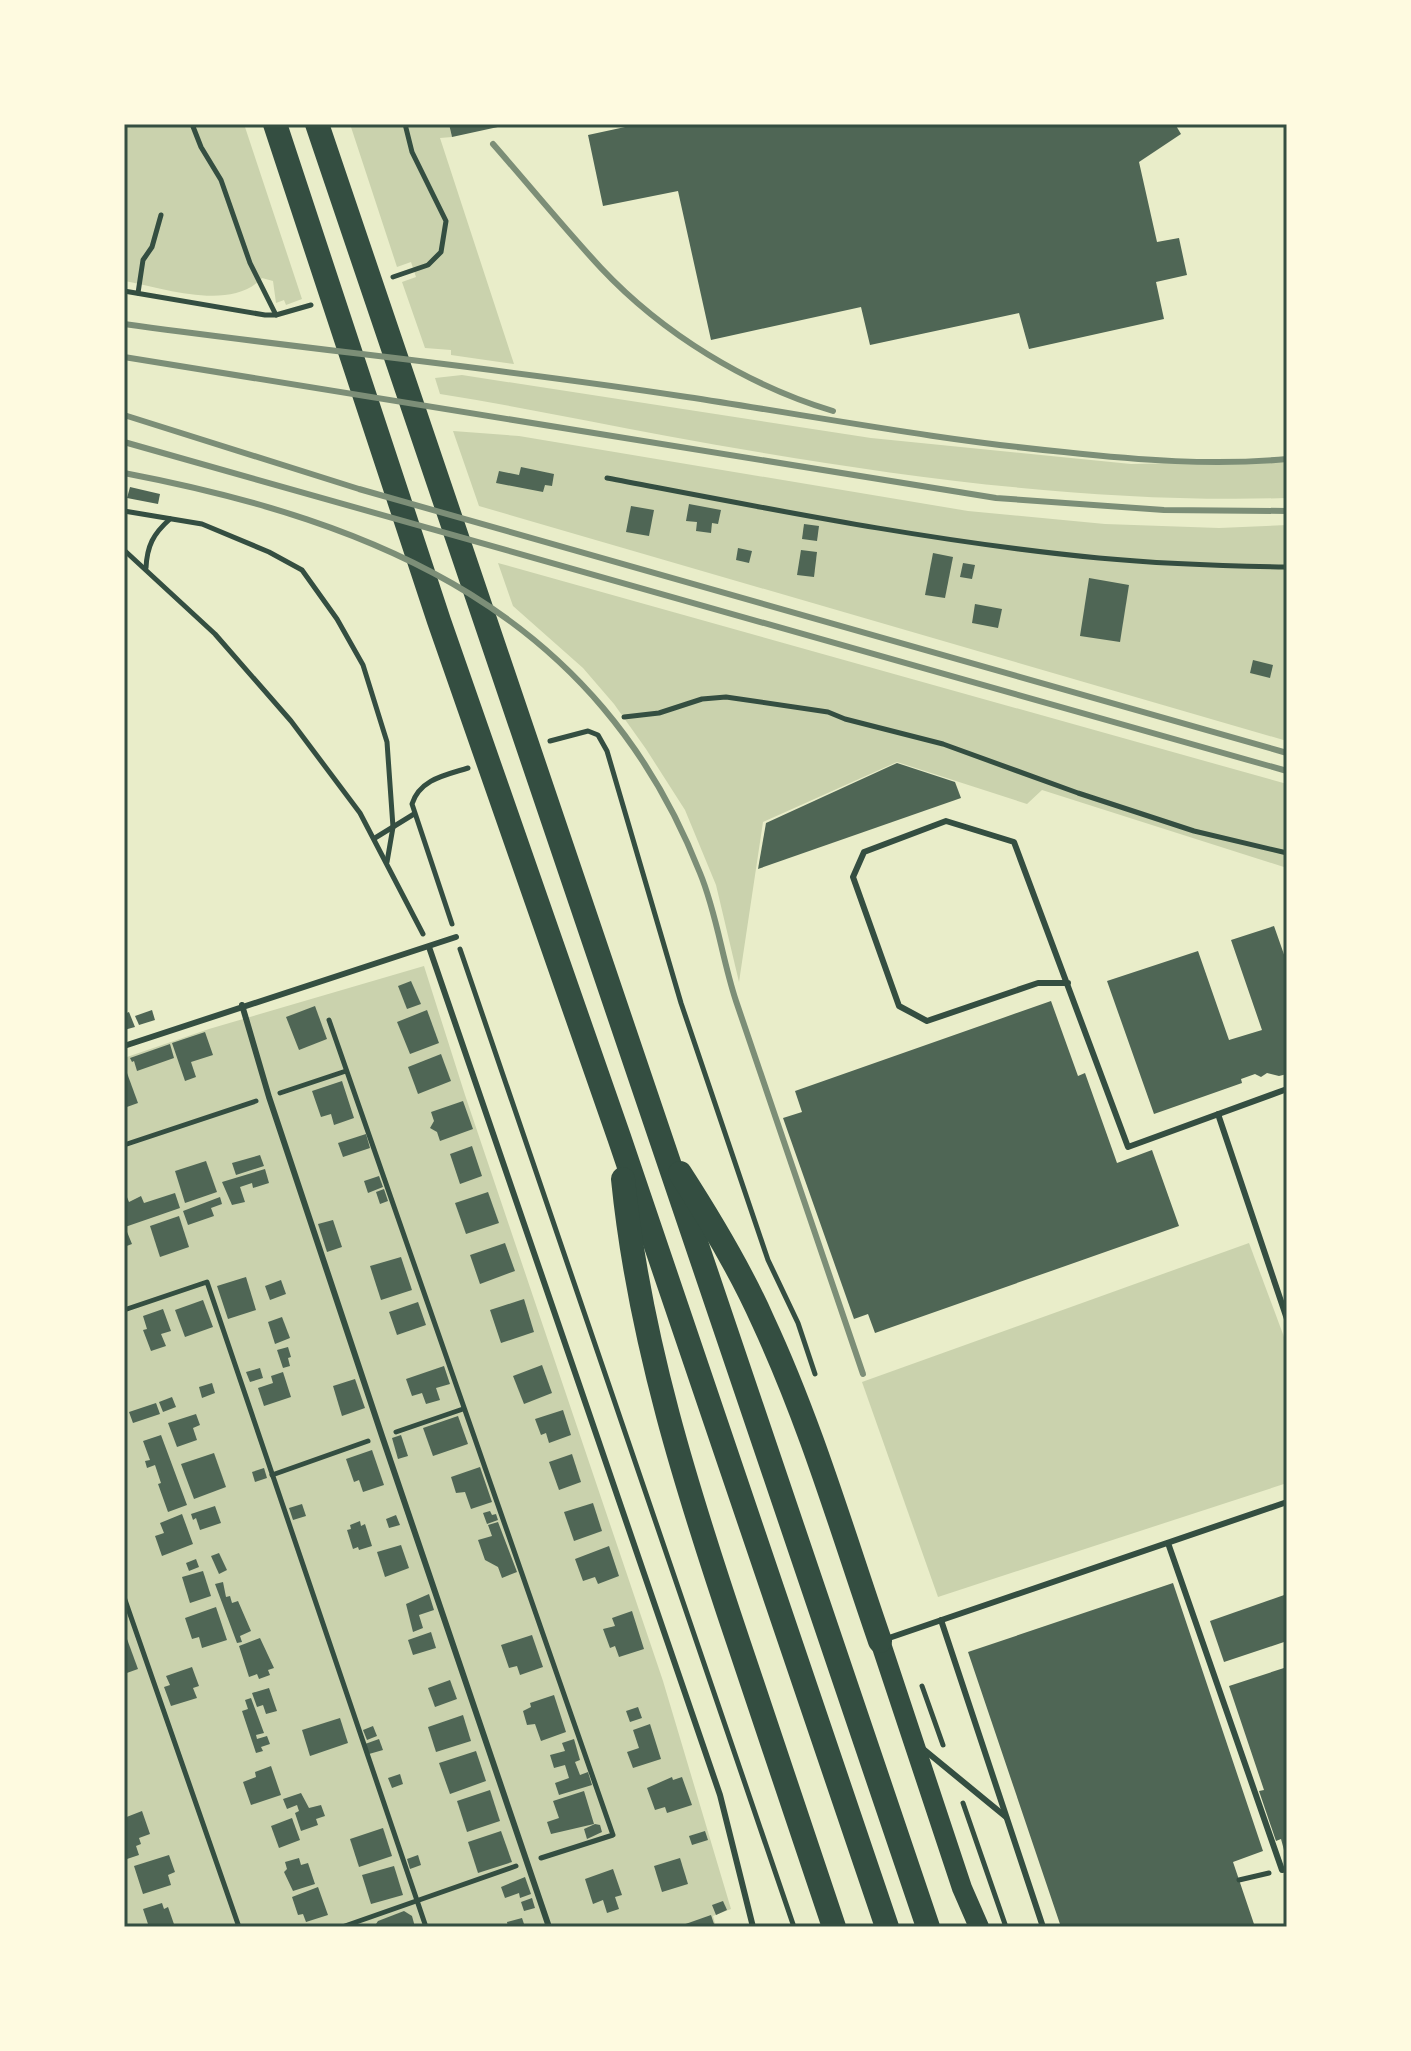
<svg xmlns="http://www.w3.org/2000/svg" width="1411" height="2051" viewBox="0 0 1411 2051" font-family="Commissioner,sans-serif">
<rect width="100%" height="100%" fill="#e9edc9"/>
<!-- green -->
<g fill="#cad2ad">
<path d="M124 124H244L302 299 286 305 284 300 276 303 273 281 262 278C231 312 164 288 124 281Z"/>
<polygon points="350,124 449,124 452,137 440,138 514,364 451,355 451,350 425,348 402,282 416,277 411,262 397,267"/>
<path d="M462 375 871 438 1131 464 1287 461V498C1079 504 871 473 667 436 591 422 516 406 440 394L435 378Z"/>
<polygon points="453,431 519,436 968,511 1105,524 1219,528 1287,525 1287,741 479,506"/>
<polygon points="498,563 1287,784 1287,868 1042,790 1027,804 897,762 763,822 739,982 716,885 685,810 646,749 614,704 583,668 513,606"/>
<polygon points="424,966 465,1095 663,1681 731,1909 713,1916 716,1927 124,1927 124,1058 209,1029"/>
<polygon points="1249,1243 1287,1345 1287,1483 938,1597 862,1382"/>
</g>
<!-- building -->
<g fill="#4f6655">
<polygon points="449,124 507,124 507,125 452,137"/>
<polygon points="639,124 1175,124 1181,134 1139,162 1157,242 1179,238 1187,275 1156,282 1164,319 1029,349 1019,313 870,345 861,307 711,340 678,191 603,206 588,135"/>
<polygon points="521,467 554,474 552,486 545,485 543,492 496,483 499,471 519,475"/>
<polygon points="130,487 160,494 158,504 127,498"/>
<polygon points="689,504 721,510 718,524 712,523 711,533 696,531 697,522 686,521"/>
<polygon points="631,506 654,510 649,536 626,532"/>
<polygon points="804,524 819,526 817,541 802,539"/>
<polygon points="738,548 752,551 749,563 736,560"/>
<polygon points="801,550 817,552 814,577 797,575"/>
<polygon points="933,553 953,557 945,598 925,595"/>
<polygon points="963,563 975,565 972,579 960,577"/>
<polygon points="1089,578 1129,585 1120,642 1080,636"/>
<polygon points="975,604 1002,609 998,628 972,623"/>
<polygon points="1253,660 1273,665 1270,678 1250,673"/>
<polygon points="897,763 955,782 961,798 758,869 766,823"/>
<polygon points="1274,926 1287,963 1287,1074 1279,1076 1267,1073 1261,1077 1255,1074 1241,1079 1242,1083 1154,1114 1107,981 1198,951 1229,1040 1262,1030 1231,940"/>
<polygon points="411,981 421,1004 407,1009 398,986"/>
<polygon points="1051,1001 1078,1076 1085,1073 1117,1163 1152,1150 1179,1226 875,1333 868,1314 854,1319 783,1118 802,1112 795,1091"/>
<polygon points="315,1006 327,1039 299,1050 286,1017"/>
<polygon points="152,1010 155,1020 139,1025 135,1016"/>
<polygon points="427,1010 439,1043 410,1054 397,1022"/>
<polygon points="129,1012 135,1027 124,1030 124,1014"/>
<polygon points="205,1032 213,1055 191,1062 196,1077 185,1081 172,1043"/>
<polygon points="170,1044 174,1058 137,1071 134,1061 132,1062 130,1058"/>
<polygon points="441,1054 451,1081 418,1094 408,1067"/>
<polygon points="127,1073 138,1103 124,1108 124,1074"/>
<polygon points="342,1081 354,1118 334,1125 331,1114 321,1117 312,1091"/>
<polygon points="463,1101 473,1129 440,1141 437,1132 430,1128 434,1121 431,1112"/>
<polygon points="366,1134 370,1148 343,1157 338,1143"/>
<polygon points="472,1146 482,1176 460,1184 450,1154"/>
<polygon points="260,1155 264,1166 236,1175 232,1163"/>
<polygon points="206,1161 217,1192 185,1203 175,1171"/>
<polygon points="265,1169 269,1183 253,1188 252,1183 240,1187 245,1202 232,1205 222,1182"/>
<polygon points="379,1176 383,1187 368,1193 364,1181"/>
<polygon points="384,1189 388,1201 380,1204 376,1192"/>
<polygon points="124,1190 129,1202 141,1196 144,1203 175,1193 180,1208 125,1227 132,1244 124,1247"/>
<polygon points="488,1192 499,1223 466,1234 455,1203"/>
<polygon points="220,1197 222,1204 211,1208 214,1216 188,1225 183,1211"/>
<polygon points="179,1216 189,1247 160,1257 150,1226"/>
<polygon points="333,1220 342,1247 327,1252 318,1224"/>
<polygon points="505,1243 515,1271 480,1284 470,1255"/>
<polygon points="401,1257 412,1290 381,1300 370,1266"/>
<polygon points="246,1277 256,1310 228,1319 217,1286"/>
<polygon points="281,1280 286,1294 270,1300 265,1286"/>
<polygon points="524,1299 534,1332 501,1343 490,1310"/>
<polygon points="203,1300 213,1327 185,1337 175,1310"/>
<polygon points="418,1302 426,1325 397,1335 389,1312"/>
<polygon points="163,1309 171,1331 161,1334 166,1346 151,1351 143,1330 147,1329 143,1316"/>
<polygon points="282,1317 290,1338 275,1344 268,1322"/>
<polygon points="288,1347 291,1357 288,1358 290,1366 283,1368 277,1350"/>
<polygon points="542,1365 552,1393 524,1404 513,1376"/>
<polygon points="444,1366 450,1384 436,1388 440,1400 426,1404 422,1393 412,1396 406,1379"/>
<polygon points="260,1368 263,1378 250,1382 246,1372"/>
<polygon points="283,1372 291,1397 264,1406 258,1388 273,1383 271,1376"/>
<polygon points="355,1379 365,1408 342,1416 333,1386"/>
<polygon points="212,1383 215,1393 202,1398 199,1387"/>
<polygon points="172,1397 176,1407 163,1412 159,1402"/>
<polygon points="156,1403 160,1414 133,1423 129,1412"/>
<polygon points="563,1410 571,1435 549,1443 546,1433 541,1435 535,1419"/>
<polygon points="196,1414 200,1425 193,1428 197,1440 177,1447 168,1423"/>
<polygon points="458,1416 468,1444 433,1456 423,1428"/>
<polygon points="161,1435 187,1505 168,1512 158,1484 161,1483 155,1465 147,1468 145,1461 150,1460 143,1441"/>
<polygon points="401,1435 408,1456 398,1459 392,1438"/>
<polygon points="372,1450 384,1485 363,1492 359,1480 354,1482 346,1459"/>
<polygon points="214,1453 226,1487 194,1499 181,1464"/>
<polygon points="572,1454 581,1482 559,1490 549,1462"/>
<polygon points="480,1467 492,1502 471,1509 465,1492 456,1493 451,1477"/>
<polygon points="264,1468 267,1478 255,1482 252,1472"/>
<polygon points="593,1503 602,1531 574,1541 564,1512"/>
<polygon points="302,1504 306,1516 293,1520 289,1508"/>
<polygon points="215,1506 221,1523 200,1530 196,1518 193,1520 191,1514"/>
<polygon points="490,1511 492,1515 496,1514 498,1520 487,1524 483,1513"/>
<polygon points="182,1514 193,1544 162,1556 155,1536 164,1533 160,1523"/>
<polygon points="396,1515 400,1525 389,1528 386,1519"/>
<polygon points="360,1521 361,1526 365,1524 372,1546 359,1550 358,1547 353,1549 347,1530 351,1529 350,1525"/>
<polygon points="498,1522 517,1572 502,1578 498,1567 485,1560 478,1540 492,1536 488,1525"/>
<polygon points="401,1545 409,1568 385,1577 377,1552"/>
<polygon points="609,1546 619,1576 598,1584 595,1577 583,1581 575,1559"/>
<polygon points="219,1553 227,1570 219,1574 211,1556"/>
<polygon points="196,1559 199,1567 189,1571 186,1563"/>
<polygon points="203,1571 211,1596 190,1603 182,1577"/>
<polygon points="223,1582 226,1597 230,1596 232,1603 238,1601 251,1631 240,1636 242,1642 237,1643 215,1584"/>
<polygon points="1173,1583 1263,1851 1233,1862 1255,1927 1061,1927 968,1652"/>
<polygon points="429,1594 434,1610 419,1615 423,1628 413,1632 406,1604"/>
<polygon points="1287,1594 1287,1641 1224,1662 1210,1621"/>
<polygon points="216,1607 227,1640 202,1648 199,1637 192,1639 185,1618"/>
<polygon points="632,1611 644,1649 619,1657 615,1646 610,1648 603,1629 615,1626 612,1618"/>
<polygon points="431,1632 436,1648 413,1655 408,1640"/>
<polygon points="532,1635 543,1667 520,1675 517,1666 509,1668 501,1645"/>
<polygon points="260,1638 274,1668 268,1670 270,1675 259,1679 257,1674 249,1677 239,1646"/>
<polygon points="127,1639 138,1669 124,1674 124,1640"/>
<polygon points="192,1667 199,1686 193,1688 197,1698 171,1706 164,1687 170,1685 166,1676"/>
<polygon points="1287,1667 1287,1849 1284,1850 1281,1839 1276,1841 1259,1791 1264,1790 1229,1686"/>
<polygon points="450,1680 457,1699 435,1707 428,1688"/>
<polygon points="269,1688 277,1711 266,1714 263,1705 257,1707 252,1693"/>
<polygon points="554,1695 566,1732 541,1741 535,1724 527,1725 523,1711 531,1707 530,1703"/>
<polygon points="251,1698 264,1733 256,1735 257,1739 267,1736 270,1744 261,1747 263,1751 256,1753 242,1711 248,1709 245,1700"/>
<polygon points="638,1707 642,1718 630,1722 626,1711"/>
<polygon points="463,1715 471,1741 436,1752 428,1727"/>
<polygon points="340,1718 348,1743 310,1756 302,1730"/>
<polygon points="650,1724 661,1759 633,1768 627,1752 639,1748 633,1730"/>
<polygon points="373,1726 377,1736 367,1740 363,1730"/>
<polygon points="379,1739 383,1750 369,1754 365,1744"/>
<polygon points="574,1739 580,1760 575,1762 580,1775 588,1772 592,1785 559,1795 555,1783 569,1778 565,1765 554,1768 550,1755 565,1751 562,1743"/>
<polygon points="476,1751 486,1781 450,1794 439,1763"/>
<polygon points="271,1766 281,1795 251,1805 243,1782 256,1777 255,1772"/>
<polygon points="400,1774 403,1784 392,1788 388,1778"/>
<polygon points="672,1777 673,1780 682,1777 692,1805 667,1813 665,1807 655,1810 647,1788"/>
<polygon points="490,1790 500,1821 467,1832 457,1801"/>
<polygon points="584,1791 594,1824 551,1834 547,1822 559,1818 553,1801"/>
<polygon points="301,1793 309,1808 321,1805 325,1816 316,1819 318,1825 301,1831 295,1813 299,1811 297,1805 287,1809 283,1799"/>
<polygon points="142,1811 150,1834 139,1838 141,1844 136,1846 139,1855 127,1859 124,1850 124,1818"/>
<polygon points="292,1818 300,1840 279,1848 271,1826"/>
<polygon points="595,1824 600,1825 602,1832 587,1839 584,1829"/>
<polygon points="383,1828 392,1856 359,1867 350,1839"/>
<polygon points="501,1831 512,1862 478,1873 468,1842"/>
<polygon points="705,1831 708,1840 692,1845 689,1836"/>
<polygon points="169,1855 175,1872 168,1875 171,1885 143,1894 134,1866"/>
<polygon points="418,1855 421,1865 410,1869 407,1859"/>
<polygon points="299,1858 301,1865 308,1863 315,1884 293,1891 284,1872 287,1869 285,1862"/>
<polygon points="680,1858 688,1884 662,1892 654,1866"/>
<polygon points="394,1866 403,1895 371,1904 362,1875"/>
<polygon points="613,1869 622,1895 615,1897 619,1909 607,1913 603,1900 593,1904 585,1879"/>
<polygon points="525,1877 531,1894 520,1898 519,1893 505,1898 501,1887"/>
<polygon points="318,1887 328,1915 306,1922 303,1914 298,1915 292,1897"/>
<polygon points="532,1898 535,1908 524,1911 521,1902"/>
<polygon points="723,1901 727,1910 716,1915 712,1905"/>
<polygon points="162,1903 164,1909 168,1907 175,1927 149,1927 143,1909"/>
<polygon points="404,1911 412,1916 415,1927 374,1927 378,1921"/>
<polygon points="711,1915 715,1927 677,1927"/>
<polygon points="522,1918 525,1927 508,1927 507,1922"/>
</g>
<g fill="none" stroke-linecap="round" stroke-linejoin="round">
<!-- path -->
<g stroke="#344e41" stroke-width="5">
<polyline points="192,124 201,147 221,180 250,263 276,315"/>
<polyline points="393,277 428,265 441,252 446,221 412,152 405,124"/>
<polyline points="124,291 265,315 276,315 311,305"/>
<polyline points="138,293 143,260 152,247 161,215"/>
<path d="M607 478C770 509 933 542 1099 558 1162 564 1224 566 1287 567"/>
<polyline points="124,511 202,524 269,552 302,570 337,619 363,665 387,742 393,827 387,862"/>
<polyline points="124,550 215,634 291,721 360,813 423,934"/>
<path d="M146 568C147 546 153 534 170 519"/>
<polyline points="624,717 659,713 702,699 726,697 828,712 845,719 943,744 1078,793 1194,831 1287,853"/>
<polyline points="550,741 588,731 598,735 607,751 681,1003 768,1260 798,1323 815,1374"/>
<polyline points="375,838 414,814"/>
<path d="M452 924 412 804C420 779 446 775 468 768"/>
<polyline points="460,949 794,1927"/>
<polyline points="329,1020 613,1835 541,1858"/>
<polyline points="280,1093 346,1071"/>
<polyline points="124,1145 256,1101"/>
<polyline points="124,1310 207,1282 426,1927"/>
<polyline points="396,1432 463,1409"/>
<polyline points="272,1475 368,1441"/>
<polyline points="124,1597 239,1927"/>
<polyline points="922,1686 943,1745"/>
<polyline points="963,1803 1006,1927"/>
<polyline points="1239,1880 1269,1873"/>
<polyline points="342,1927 516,1866"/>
</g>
<!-- service -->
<g stroke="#344e41" stroke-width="6">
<polyline points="429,947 720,1795 753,1927"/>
<polyline points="1068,983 1038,983 927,1021 899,1006 853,877 864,852 946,821 1014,842 1128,1147 1287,1089"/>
<polyline points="242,1005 269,1097 382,1436 549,1927"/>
<polyline points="124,1046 456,937"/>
<polyline points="1218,1114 1287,1319"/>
<polyline points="1168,1543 1282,1870 1287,1869"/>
<polyline points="941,1620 1043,1927"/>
<polyline points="886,1639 1287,1502"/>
<polyline points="922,1748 1006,1817"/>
</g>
<!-- primary -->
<polyline stroke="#344e41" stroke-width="20" points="880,1641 962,1888 979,1927"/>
<!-- motorway -->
<g stroke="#344e41" stroke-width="24">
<polyline points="275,124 439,621 619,1137 887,1927"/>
<polyline points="317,124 928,1927"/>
<path d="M680 1173C711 1221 740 1269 763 1321 811 1424 843 1534 880 1641"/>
<path d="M623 1179C639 1339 688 1493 739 1644 771 1739 803 1833 834 1927"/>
</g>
<!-- rail -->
<g stroke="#7c8e77" stroke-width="6">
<path d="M493 144C529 185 564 228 601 268 663 334 747 385 833 411"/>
<path d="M124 324C312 350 500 368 687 397 813 416 938 440 1064 452 1138 460 1213 466 1287 459"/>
<polyline points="124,357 996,498 1164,510 1287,511"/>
<polyline points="124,415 359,489 1287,753"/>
<polyline points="124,442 1287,771"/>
<path d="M124 473C380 522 598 613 700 873 717 914 722 959 736 1001 779 1126 821 1250 863 1374"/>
</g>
</g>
<!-- border -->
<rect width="1411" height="2051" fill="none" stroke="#fefae0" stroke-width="252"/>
<rect x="126" y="126" width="1159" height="1799" fill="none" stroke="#344e41" stroke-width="3"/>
</svg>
